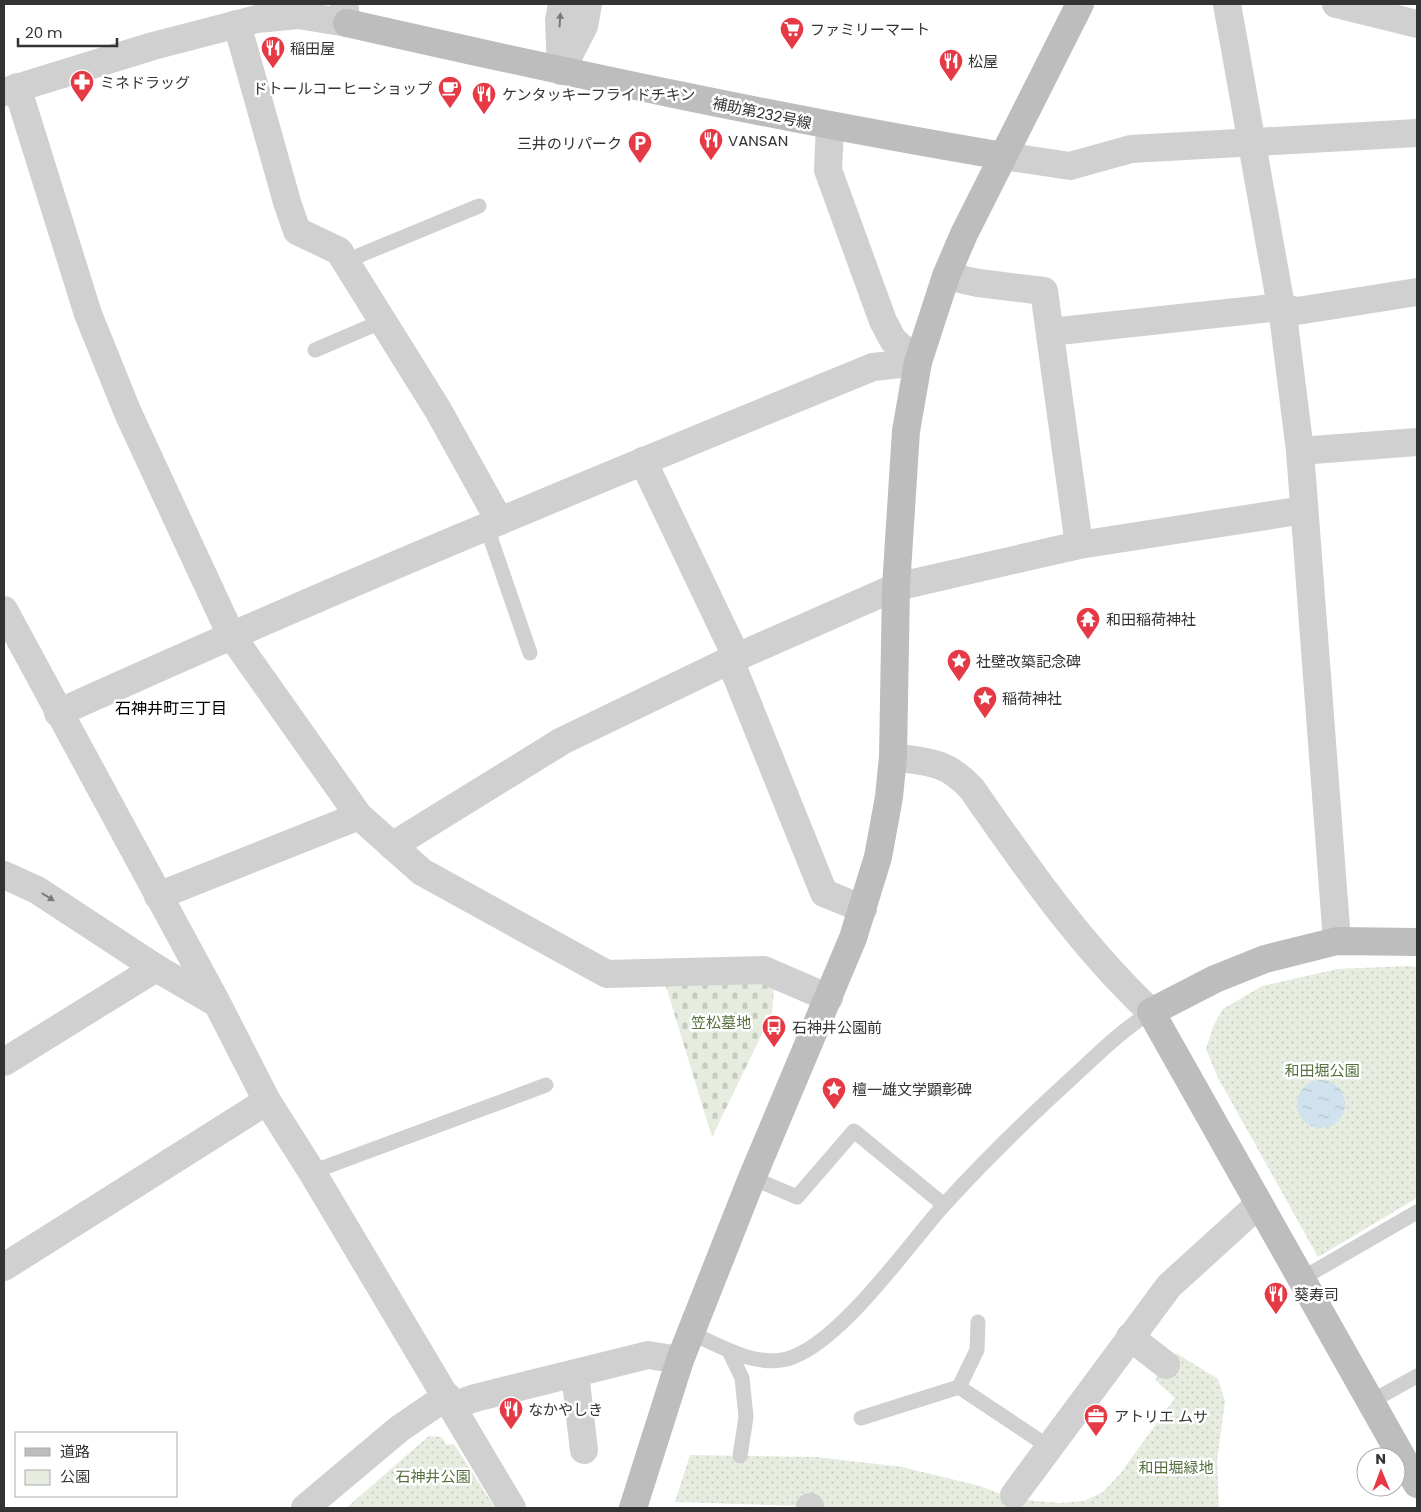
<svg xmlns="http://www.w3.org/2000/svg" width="1421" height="1512" viewBox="0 0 1421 1512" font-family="Poppins,'Noto Sans JP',sans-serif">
<defs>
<pattern id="green-dots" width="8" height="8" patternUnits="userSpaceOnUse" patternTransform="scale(1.25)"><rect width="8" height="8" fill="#e6ecdf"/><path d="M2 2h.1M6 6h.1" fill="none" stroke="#c6cbc0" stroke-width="1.8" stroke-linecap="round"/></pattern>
<pattern id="cemetery-stones" width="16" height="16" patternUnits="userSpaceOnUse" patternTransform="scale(1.25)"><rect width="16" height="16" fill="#e6ecdf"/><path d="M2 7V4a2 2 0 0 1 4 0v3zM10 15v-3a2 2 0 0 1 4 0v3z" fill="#c6cbc0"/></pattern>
<pattern id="water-ripples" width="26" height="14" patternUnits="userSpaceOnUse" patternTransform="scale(1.25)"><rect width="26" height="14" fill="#cfe2ee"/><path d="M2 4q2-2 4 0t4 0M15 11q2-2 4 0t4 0" fill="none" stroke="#b2c2cd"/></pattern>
</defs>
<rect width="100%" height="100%" fill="#fff"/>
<!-- green -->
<g fill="url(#green-dots)">
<polygon points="1409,966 1417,967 1417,1198 1318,1257 1217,1076 1206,1049 1213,1027 1223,1009 1262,986 1337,969"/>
<polygon points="1176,1353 1218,1379 1225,1401 1217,1461 1219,1508 862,1508 675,1502 690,1455 816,1457 902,1467 980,1486 1014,1499 1060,1503 1084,1501 1103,1492 1120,1474 1175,1398 1155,1380"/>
<polygon points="429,1436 441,1437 447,1445 454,1444 495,1508 346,1508"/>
</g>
<!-- cemetery -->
<polygon fill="url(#cemetery-stones)" points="766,979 774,985 772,1014 765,1015 765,1028 712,1137 664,980"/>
<!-- water -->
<circle fill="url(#water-ripples)" cx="1321" cy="1104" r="24"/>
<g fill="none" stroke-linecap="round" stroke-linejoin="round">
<!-- lane -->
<g stroke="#d0d0d0" stroke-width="15">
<polyline points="346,261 479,206"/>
<polyline points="315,350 383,321"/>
<polyline points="486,525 530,653"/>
<polyline points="312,1172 546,1085"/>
<polyline points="752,1178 797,1197 854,1131 944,1205"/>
<polyline points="1301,1279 1417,1212"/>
<path d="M691 1333C721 1346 753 1367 787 1359 839 1345 908 1245 944 1205 985 1160 1028 1118 1073 1077 1098 1054 1122 1030 1151 1012"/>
<polyline points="729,1351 742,1378 746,1417 740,1456"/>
<polyline points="959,1387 977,1350 978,1322"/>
<polyline points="1372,1401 1417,1376"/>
<polyline points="861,1418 959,1387 1049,1447"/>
</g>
<!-- street -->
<g stroke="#d0d0d0" stroke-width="28">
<polyline points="1227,4 1284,323 1300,451 1337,941"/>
<polyline points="1336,4 1417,24"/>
<polyline points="237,24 287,202 297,231 339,251 438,410 499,520"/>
<polyline points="561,69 559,20 562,4"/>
<polyline points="561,71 584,26 588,4"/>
<polyline points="17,87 88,314 128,413 231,635 359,816 422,872 607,974 764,970 829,998"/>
<polyline points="4,92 153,46 257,19 298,15 347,23 344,4"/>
<polyline points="830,127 828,170 883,321 893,340 918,362"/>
<polyline points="1003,156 1070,166 1131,149 1417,133"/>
<polyline points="946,276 978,283 1044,291 1079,545"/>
<polyline points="1050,332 1281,307 1297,311 1417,292"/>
<polyline points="1300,451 1417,442"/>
<polyline points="643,461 737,658"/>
<polyline points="4,610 217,1003 267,1101 312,1172 512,1508"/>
<polyline points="730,660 824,893 863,909"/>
<path d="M58 713C327 591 599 479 873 367L918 362"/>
<path d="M893 757C929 762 946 761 972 789 1027 868 1080 945 1151 1012"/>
<polyline points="392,846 562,741 730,660 896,587 1079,545 1304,510"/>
<polyline points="4,875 37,890 156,968 216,1003"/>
<polyline points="158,896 359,816"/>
<polyline points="4,1062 156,968"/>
<polyline points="4,1267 267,1101"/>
<polyline points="1130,1337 1166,1365"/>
<polyline points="575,1374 584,1450"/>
<polyline points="452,1406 475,1398 648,1355 680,1360"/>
<polyline points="1014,1495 1169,1286 1258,1205"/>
<polyline points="810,1507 810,1508"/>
<polyline points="305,1508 399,1429 447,1396"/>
</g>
<!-- secondary -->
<g stroke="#bdbdbd" stroke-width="28">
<path d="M347 23C564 72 782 119 1003 156"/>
<polyline points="1417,942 1337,941 1265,959 1215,979 1151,1012 1417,1484"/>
<polyline points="633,1508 680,1360 752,1178 853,938 878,857 889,797 893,757 896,587 906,431 918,362 946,276 964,234 1080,4"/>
</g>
</g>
<!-- one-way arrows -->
<defs><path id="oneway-solid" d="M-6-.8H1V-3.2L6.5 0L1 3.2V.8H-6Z" transform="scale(1.25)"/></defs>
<g fill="#7a7a7a">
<use href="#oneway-solid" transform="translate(560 20) rotate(-86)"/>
<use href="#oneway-solid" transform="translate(48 897) rotate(32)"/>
</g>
<!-- icons -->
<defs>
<symbol id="supermarket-pin" viewBox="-11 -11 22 30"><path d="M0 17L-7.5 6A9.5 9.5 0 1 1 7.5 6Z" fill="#e63946" stroke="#fff"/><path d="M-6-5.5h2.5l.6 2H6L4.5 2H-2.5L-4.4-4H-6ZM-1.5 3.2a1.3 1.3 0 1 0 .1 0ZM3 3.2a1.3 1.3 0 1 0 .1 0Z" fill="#fff"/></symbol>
<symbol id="restaurant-pin" viewBox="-11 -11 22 30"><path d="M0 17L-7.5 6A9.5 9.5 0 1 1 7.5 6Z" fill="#e63946" stroke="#fff"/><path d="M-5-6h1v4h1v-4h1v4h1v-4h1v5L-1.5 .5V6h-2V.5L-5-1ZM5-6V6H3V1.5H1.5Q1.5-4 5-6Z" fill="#fff"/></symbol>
<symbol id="pharmacy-pin" viewBox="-11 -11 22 30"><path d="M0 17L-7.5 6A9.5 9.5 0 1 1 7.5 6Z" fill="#e63946" stroke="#fff"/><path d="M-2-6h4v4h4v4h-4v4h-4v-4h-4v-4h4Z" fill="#fff"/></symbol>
<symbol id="cafe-pin" viewBox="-11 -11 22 30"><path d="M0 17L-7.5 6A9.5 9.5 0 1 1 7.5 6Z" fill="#e63946" stroke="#fff"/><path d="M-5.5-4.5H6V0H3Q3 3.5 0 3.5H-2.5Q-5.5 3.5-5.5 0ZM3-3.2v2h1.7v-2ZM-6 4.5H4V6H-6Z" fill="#fff"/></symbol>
<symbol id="parking-pin" viewBox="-11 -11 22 30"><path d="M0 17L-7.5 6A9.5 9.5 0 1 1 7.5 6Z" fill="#e63946" stroke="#fff"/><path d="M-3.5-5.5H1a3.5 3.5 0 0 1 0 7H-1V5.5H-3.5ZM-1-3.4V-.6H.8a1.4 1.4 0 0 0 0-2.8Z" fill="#fff"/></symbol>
<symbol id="temple-pin" viewBox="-11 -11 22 30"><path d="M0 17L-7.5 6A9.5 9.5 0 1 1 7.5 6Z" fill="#e63946" stroke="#fff"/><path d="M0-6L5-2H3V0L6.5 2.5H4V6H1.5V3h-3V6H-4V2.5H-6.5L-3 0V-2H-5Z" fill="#fff"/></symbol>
<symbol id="sight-pin" viewBox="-11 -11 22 30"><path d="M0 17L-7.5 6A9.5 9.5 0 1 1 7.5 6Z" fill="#e63946" stroke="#fff"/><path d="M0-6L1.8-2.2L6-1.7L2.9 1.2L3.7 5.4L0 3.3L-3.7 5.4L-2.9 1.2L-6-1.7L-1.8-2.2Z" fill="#fff"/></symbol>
<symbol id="bus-pin" viewBox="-11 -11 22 30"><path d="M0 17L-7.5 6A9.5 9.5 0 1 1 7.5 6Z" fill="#e63946" stroke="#fff"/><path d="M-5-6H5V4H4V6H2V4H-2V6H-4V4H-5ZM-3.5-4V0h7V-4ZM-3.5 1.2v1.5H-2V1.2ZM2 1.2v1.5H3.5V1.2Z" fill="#fff"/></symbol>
<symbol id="office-pin" viewBox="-11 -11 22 30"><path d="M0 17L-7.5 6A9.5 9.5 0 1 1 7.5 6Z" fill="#e63946" stroke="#fff"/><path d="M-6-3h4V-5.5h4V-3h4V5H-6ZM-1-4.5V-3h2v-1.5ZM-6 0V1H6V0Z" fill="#fff"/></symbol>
</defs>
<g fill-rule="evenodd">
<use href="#supermarket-pin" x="778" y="15" width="28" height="38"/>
<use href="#restaurant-pin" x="259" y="34" width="28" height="38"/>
<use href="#restaurant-pin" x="937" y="47" width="28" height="38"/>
<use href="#pharmacy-pin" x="68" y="68" width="28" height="38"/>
<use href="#cafe-pin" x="436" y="74" width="28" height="38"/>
<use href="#restaurant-pin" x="470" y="80" width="28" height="38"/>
<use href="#restaurant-pin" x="697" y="126" width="28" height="38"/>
<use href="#parking-pin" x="626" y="129" width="28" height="38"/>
<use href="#temple-pin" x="1074" y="605" width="28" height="38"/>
<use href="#sight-pin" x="945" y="647" width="28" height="38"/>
<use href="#sight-pin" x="971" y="684" width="28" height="38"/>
<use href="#bus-pin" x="760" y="1013" width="28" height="38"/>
<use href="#sight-pin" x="820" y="1075" width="28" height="38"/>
<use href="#restaurant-pin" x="1262" y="1280" width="28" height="38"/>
<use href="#restaurant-pin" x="497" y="1395" width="28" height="38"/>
<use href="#office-pin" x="1082" y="1402" width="28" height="38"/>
</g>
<g text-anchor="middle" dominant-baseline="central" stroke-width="5" stroke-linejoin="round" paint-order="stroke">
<!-- poi labels -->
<g font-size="15" fill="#333" stroke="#fff" text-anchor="start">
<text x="810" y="29">ファミリーマート</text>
<text x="290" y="48">稲田屋</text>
<text x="968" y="61">松屋</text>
<text x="100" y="82">ミネドラッグ</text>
<text x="432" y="88" text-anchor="end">ドトールコーヒーショップ</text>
<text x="502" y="94">ケンタッキーフライドチキン</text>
<text x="728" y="140">VANSAN</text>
<text x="622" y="143" text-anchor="end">三井のリパーク</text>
<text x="1106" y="619">和田稲荷神社</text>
<text x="976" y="661">社壁改築記念碑</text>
<text x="1002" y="698">稲荷神社</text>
<text x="792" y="1027">石神井公園前</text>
<text x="852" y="1089">檀一雄文学顕彰碑</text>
<text x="1294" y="1294">葵寿司</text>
<text x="528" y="1409">なかやしき</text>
<text x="1114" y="1416">アトリエ ムサ</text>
</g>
<!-- street labels -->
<g font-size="15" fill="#333" stroke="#fff">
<text transform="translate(762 113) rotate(12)">補助第232号線</text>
</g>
<!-- park labels -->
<g font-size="15" fill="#56703f" stroke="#fff">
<text x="721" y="1022">笠松墓地</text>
<text x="1322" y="1070">和田堀公園</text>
<text x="1176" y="1467">和田堀緑地</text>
<text x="433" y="1476">石神井公園</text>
</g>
<!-- neighbourhood labels -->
<g font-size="16" fill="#000" stroke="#fff">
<text x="171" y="708">石神井町三丁目</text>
</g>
</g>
<!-- border -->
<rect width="1421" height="1512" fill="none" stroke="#333333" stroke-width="10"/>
<!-- legend -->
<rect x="15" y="1432" width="162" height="65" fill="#ffffff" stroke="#adadad"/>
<rect x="25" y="1448" width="25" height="8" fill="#bdbdbd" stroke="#adadad"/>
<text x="60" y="1457" font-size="15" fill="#333333">道路</text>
<rect x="25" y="1470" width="25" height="15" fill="#e6ecdf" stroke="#adadad"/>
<text x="60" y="1482" font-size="15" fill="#333333">公園</text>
<!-- north arrow -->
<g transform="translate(1381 1472) rotate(359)"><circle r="24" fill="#ffffff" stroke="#adadad"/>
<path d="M0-4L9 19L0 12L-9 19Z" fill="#e63946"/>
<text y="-8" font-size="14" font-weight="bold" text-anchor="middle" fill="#333333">N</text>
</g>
<!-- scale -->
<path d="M18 38v8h99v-8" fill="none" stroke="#333333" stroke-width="2.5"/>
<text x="25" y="38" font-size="15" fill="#333333" stroke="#ffffff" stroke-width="4" paint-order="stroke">20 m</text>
</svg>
